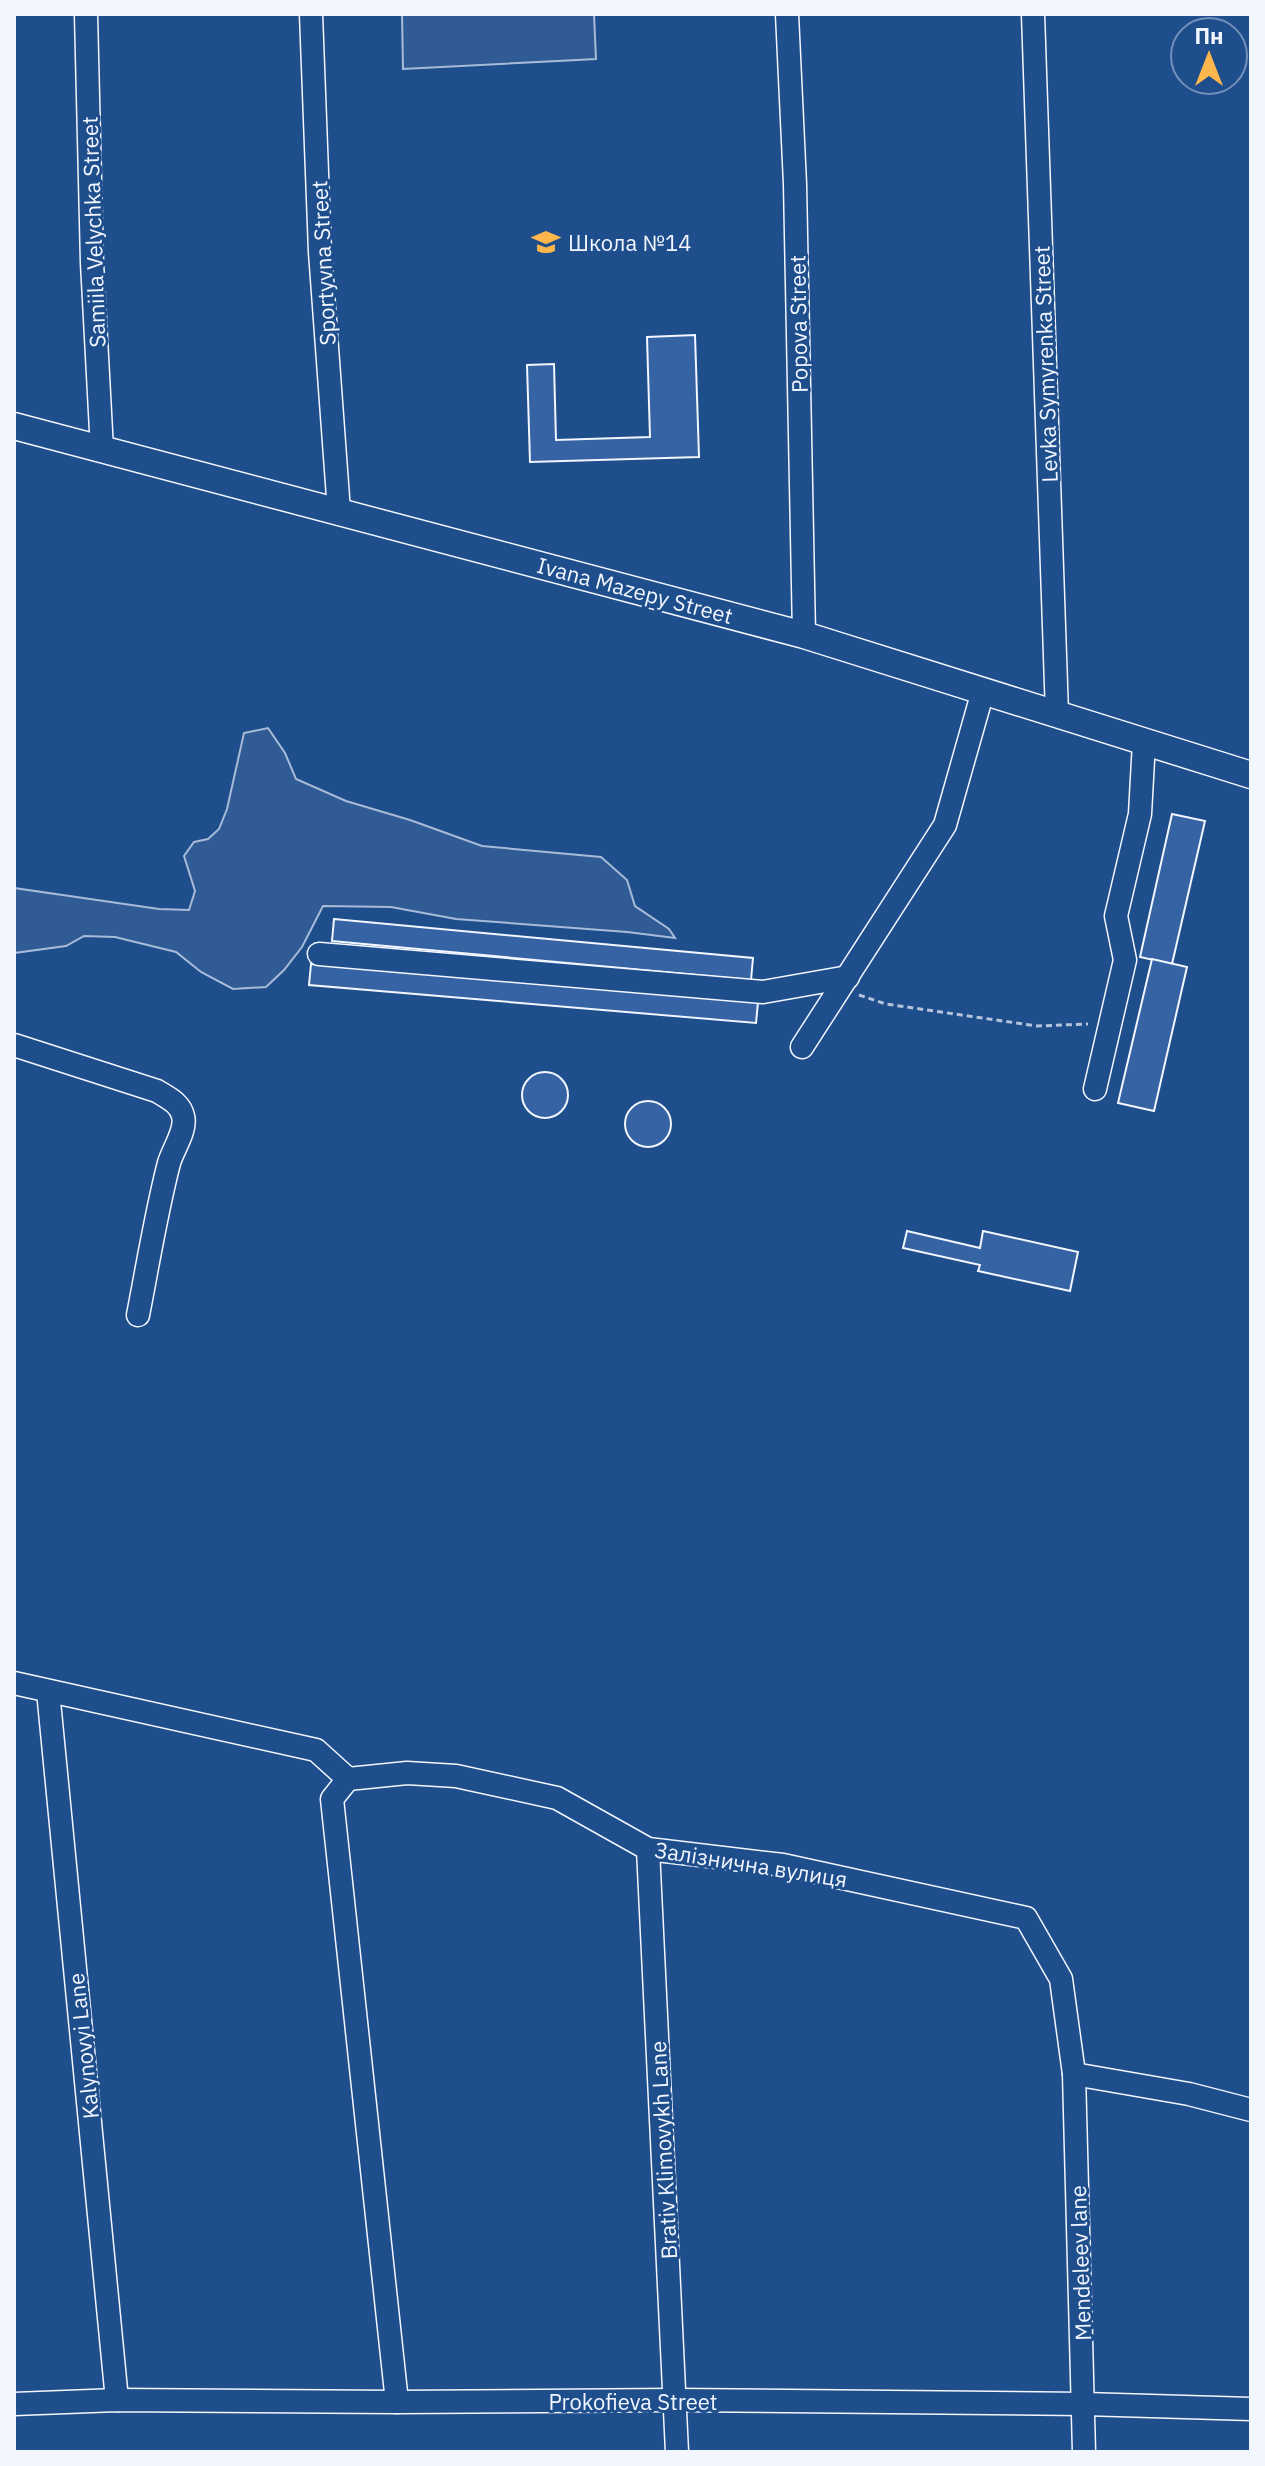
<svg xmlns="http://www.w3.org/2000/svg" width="1265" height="2466" viewBox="0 0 1265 2466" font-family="'IBM Plex Sans',sans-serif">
<rect width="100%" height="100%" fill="#1f4e8c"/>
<!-- built -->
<g fill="#305b95" stroke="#a8bbd7" stroke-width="2">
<polygon points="402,14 594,14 596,59 403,69"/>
<polygon points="268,728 285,753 296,779 346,801 410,820 482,846 601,857 627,880 635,906 669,929 675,938 627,932 456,919 391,907 323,906 302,947 284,970 266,987 233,989 201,972 176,952 115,937 84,936 66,946 14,953 14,888 159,909 189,910 195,891 184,856 194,842 208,839 219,829 227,809 244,733"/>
</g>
<!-- building -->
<g fill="#3563a3" stroke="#f2f6ff" stroke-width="2">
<polygon points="695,335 699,457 530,462 527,365 554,364 556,440 650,437 647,337"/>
<polygon points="1172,814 1205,821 1172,964 1140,957"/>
<polygon points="334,919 753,958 751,980 332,941"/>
<polygon points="1152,959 1187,967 1154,1111 1118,1103"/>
<polygon points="311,964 758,1002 756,1023 309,985"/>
<circle cx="545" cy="1095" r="23"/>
<circle cx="648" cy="1124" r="23"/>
<polygon points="907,1231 980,1248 983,1231 1078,1252 1070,1291 978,1271 980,1265 903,1248"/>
</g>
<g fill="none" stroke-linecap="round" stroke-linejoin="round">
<defs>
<g id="minor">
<polyline points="86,14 92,263 102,450"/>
<polyline points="311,14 320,252 339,511"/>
<polyline points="787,14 795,184 804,635"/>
<polyline points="1033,14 1057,714"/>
<polyline points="319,954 763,992 848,977"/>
<path d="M14 1045 157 1091C168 1098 180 1103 183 1116 187 1130 173 1149 169 1163 156 1213 148 1264 138 1315"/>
<polyline points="802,1047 945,825 983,691"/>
<polyline points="1095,1089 1125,960 1116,916 1140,814 1144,742"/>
<polyline points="14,1683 316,1750 348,1779 407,1773 456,1776 557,1798 648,1849 783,1865 1026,1918 1061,1979 1074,2074 1084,2452"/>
<polyline points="48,1691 117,2400"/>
<polyline points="348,1779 332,1799 397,2402"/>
<polyline points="648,1849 677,2452"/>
<polyline points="1074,2074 1189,2094 1251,2110"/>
<polyline points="14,2404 117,2400 397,2402 675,2400 1084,2404 1251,2409"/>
</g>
<polyline id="major" points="14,426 804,635 1251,775"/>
</defs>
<!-- minor casing -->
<use href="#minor" stroke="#f2f6ff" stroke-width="25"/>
<!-- major casing -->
<use href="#major" stroke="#f2f6ff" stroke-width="29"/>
<!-- path -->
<polyline stroke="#b3c4dc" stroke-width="3" stroke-dasharray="6 4" stroke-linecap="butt" points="859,995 886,1004 1037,1026 1088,1024"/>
<!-- minor -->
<use href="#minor" stroke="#1f4e8c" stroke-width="22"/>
<!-- major -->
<use href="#major" stroke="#1f4e8c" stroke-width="26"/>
</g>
<!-- icons -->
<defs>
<symbol id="school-bare" viewBox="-9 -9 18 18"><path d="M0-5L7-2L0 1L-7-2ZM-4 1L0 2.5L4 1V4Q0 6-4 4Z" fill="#ffb74d" stroke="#1f4e8c" stroke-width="2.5" paint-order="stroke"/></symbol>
</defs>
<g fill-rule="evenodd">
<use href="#school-bare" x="526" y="222" width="40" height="40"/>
</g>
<g text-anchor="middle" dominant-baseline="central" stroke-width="6" stroke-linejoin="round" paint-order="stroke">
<!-- street labels -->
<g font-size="22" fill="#f2f6ff" stroke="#1f4e8c">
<text transform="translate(93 232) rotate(-92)">Samiila Velychka Street</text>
<text transform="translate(323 263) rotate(-93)">Sportyvna Street</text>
<text transform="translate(798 324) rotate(-91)">Popova Street</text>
<text transform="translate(1045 364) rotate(-92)">Levka Symyrenka Street</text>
<text transform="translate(635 590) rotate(15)">Ivana Mazepy Street</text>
<text transform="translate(751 1864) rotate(9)">Залізнична вулиця</text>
<text transform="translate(83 2046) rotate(-96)">Kalynovyi Lane</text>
<text transform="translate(663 2150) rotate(-93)">Brativ Klimovykh Lane</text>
<text transform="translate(1080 2263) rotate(-92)">Mendeleev lane</text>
<text x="633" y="2401">Prokofieva Street</text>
</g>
<!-- poi labels -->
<g font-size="22" fill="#f2f6ff" stroke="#1f4e8c" text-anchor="start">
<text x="568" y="242">Школа №14</text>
</g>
</g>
<!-- border -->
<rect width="1265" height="2466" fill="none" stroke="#f2f6ff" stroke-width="32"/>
<!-- north arrow -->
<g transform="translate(1209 56)"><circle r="38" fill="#1f4e8c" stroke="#7391ba" stroke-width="2"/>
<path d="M0-6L14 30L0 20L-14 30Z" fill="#ffb74d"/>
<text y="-12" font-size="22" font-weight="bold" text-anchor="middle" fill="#f2f6ff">Пн</text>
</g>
</svg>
